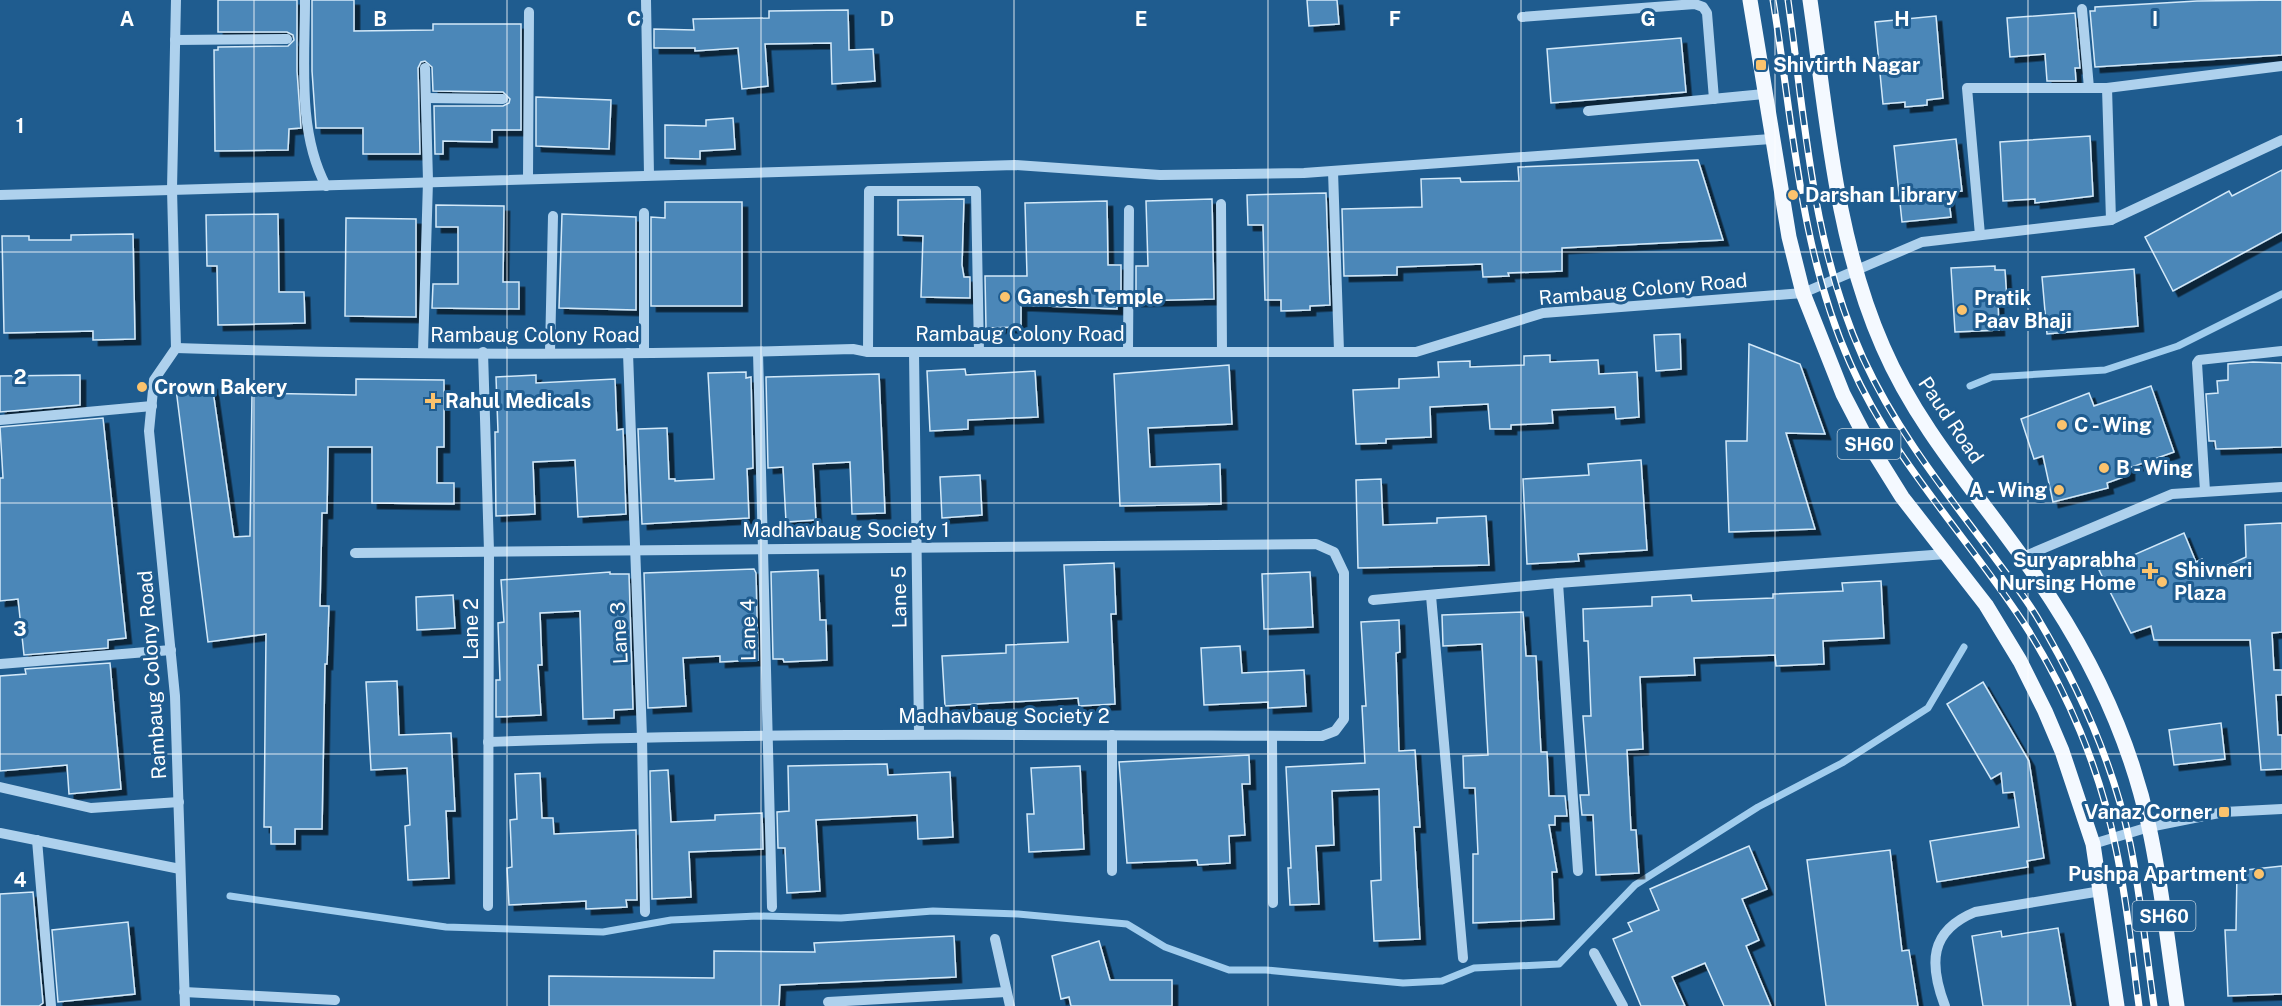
<svg xmlns="http://www.w3.org/2000/svg" width="2282" height="1006" viewBox="0 0 2282 1006" font-family="'Public Sans',sans-serif">
<defs>
<filter id="shadow"><feDropShadow dx="5.5" dy="5.5" stdDeviation="0" flood-color="#0009"/></filter>
</defs>
<rect width="100%" height="100%" fill="#1f5c8f"/>
<g fill="none" stroke-linecap="round" stroke-linejoin="round">
<!-- stream -->
<g stroke="#a1cdee" stroke-width="7">
<polyline points="1970,386 1992,377 2105,370 2178,346 2282,294"/>
<polyline points="230,896 446,927 603,932 671,920 757,916 841,918 933,911 1018,914 1127,924 1165,947 1229,970 1266,970 1403,983 1442,981 1474,968 1559,964 1635,885 1758,807 1842,763 1928,708 1964,647"/>
</g>
</g>
<!-- building -->
<g fill="#4b87b8" stroke="#d3e9f9" stroke-width="1.5" filter="url(#shadow)">
<polygon points="218,0 297,0 297,71 301,128 289,129 288,150 215,151 214,50 218,50 218,47 288,46 294,40 293,35 287,32 218,32"/>
<polygon points="312,0 354,0 354,31 433,30 433,24 521,24 521,130 492,130 492,142 443,141 443,154 435,154 434,106 503,106 509,103 510,99 503,92 433,91 432,67 425,61 421,62 418,68 420,154 363,154 363,128 316,128 312,71"/>
<polygon points="1307,0 1337,0 1339,24 1309,26"/>
<polygon points="2282,0 2282,55 2095,67 2090,11 2095,11 2095,7 2197,1"/>
<polygon points="848,10 849,50 873,49 875,81 832,84 831,43 765,44 768,86 742,89 738,48 695,51 695,48 654,48 654,29 694,30 693,19 769,18 769,11"/>
<polygon points="2075,13 2080,68 2075,68 2076,81 2047,81 2045,54 2010,57 2007,18"/>
<polygon points="1936,16 1943,98 1927,100 1927,105 1905,107 1905,102 1883,104 1875,22"/>
<polygon points="1681,38 1686,92 1551,103 1547,49"/>
<polygon points="536,97 611,100 609,149 536,146"/>
<polygon points="733,118 735,149 700,151 700,159 665,158 665,125 706,126 706,120"/>
<polygon points="2090,136 2093,196 2035,203 2035,199 2003,201 2000,142"/>
<polygon points="1956,139 1962,191 1948,192 1951,217 1902,222 1894,146"/>
<polygon points="1698,160 1723,240 1562,248 1562,271 1508,273 1509,276 1483,277 1482,264 1397,267 1397,275 1344,276 1342,209 1422,207 1421,179 1460,178 1461,182 1519,181 1518,167"/>
<polygon points="2282,170 2282,232 2173,291 2145,237 2229,191 2232,196"/>
<polygon points="1326,193 1330,305 1310,306 1310,310 1281,311 1281,300 1265,300 1263,225 1248,225 1247,195"/>
<polygon points="964,199 962,265 964,277 970,277 970,298 921,297 923,236 898,235 898,200"/>
<polygon points="1212,199 1214,299 1136,301 1136,266 1148,266 1146,201"/>
<polygon points="1107,201 1108,265 1121,265 1121,301 1117,301 1117,309 1021,305 1021,327 986,328 985,276 1027,276 1025,203"/>
<polygon points="665,202 742,202 742,306 651,306 651,217 665,218"/>
<polygon points="436,205 504,206 503,282 519,282 519,309 432,308 433,284 458,284 458,227 436,227"/>
<polygon points="278,214 279,292 304,292 305,323 218,325 217,266 207,266 206,215"/>
<polygon points="562,214 636,217 636,310 559,308"/>
<polygon points="346,218 416,219 416,317 345,316"/>
<polygon points="133,234 135,339 93,340 93,331 4,333 2,236 29,236 29,240 71,240 71,235"/>
<polygon points="1995,266 1995,270 2005,270 2007,300 1998,301 1999,330 1955,332 1951,268"/>
<polygon points="2134,269 2138,326 2047,334 2042,277"/>
<polygon points="1680,334 1681,369 1656,371 1654,335"/>
<polygon points="1749,344 1800,364 1825,434 1786,433 1815,529 1729,532 1726,441 1747,441"/>
<polygon points="1550,355 1550,362 1598,360 1599,374 1637,372 1639,417 1616,419 1615,407 1552,410 1553,423 1511,425 1511,429 1490,429 1488,404 1430,407 1431,437 1386,439 1386,443 1356,444 1353,390 1399,388 1399,379 1439,377 1438,362 1470,361 1470,367 1524,365 1524,356"/>
<polygon points="2253,362 2282,363 2282,447 2216,449 2215,441 2209,441 2206,394 2218,393 2217,381 2228,380 2228,364"/>
<polygon points="1229,365 1232,424 1148,428 1150,467 1220,464 1221,504 1120,506 1114,374"/>
<polygon points="965,369 966,375 1035,371 1038,417 968,420 968,429 930,431 927,371"/>
<polygon points="746,372 746,378 751,377 753,468 747,469 749,518 642,524 638,429 667,428 669,479 675,479 675,481 714,479 708,373"/>
<polygon points="879,374 885,513 852,514 850,462 813,464 816,520 786,522 783,467 768,468 766,377"/>
<polygon points="80,375 80,405 0,412 0,376"/>
<polygon points="536,375 536,383 615,379 617,430 623,429 626,514 578,517 575,460 533,462 535,514 496,516 495,432 498,432 496,377"/>
<polygon points="356,379 444,380 444,447 437,447 437,483 454,483 454,504 372,503 372,447 328,447 327,513 322,513 320,606 329,606 327,664 325,664 322,829 295,829 295,844 271,844 271,827 264,827 266,634 208,642 176,389 212,384 234,537 250,536 252,393 356,395"/>
<polygon points="2151,386 2174,452 2129,468 2129,475 2107,483 2108,488 2053,502 2043,456 2034,459 2021,419 2089,393 2094,406"/>
<polygon points="103,418 126,638 108,640 108,648 24,655 18,599 0,601 0,478 3,478 0,427"/>
<polygon points="1641,460 1647,550 1578,554 1579,561 1527,564 1523,479 1589,475 1588,464"/>
<polygon points="980,475 982,515 942,518 940,477"/>
<polygon points="1381,479 1383,525 1437,523 1437,518 1486,516 1489,565 1358,568 1356,480"/>
<polygon points="2282,523 2282,632 2272,633 2274,670 2282,670 2282,695 2276,695 2278,735 2282,735 2282,769 2261,770 2250,640 2154,640 2151,626 2131,633 2099,570 2184,533 2196,562 2202,559 2207,575 2246,557 2245,525"/>
<polygon points="1114,563 1116,614 1111,614 1115,704 1079,706 1078,698 945,706 942,656 1006,653 1006,645 1068,642 1064,565"/>
<polygon points="754,569 756,573 758,660 720,662 720,656 683,658 686,706 648,708 644,573"/>
<polygon points="818,570 820,620 826,620 827,660 784,662 783,659 773,659 771,572"/>
<polygon points="610,572 610,574 629,574 633,709 614,710 614,718 583,719 580,611 540,613 542,665 538,665 541,715 496,717 496,680 500,680 498,623 504,622 501,580"/>
<polygon points="1310,572 1313,627 1264,629 1262,574"/>
<polygon points="1881,581 1884,638 1823,641 1824,664 1776,666 1775,655 1694,658 1695,675 1640,677 1643,749 1627,750 1631,830 1636,830 1639,873 1596,875 1593,815 1582,815 1580,795 1589,795 1583,716 1591,716 1588,641 1584,641 1583,609 1652,606 1652,597 1691,595 1692,601 1773,598 1773,594 1843,591 1842,583"/>
<polygon points="453,595 455,628 417,630 416,597"/>
<polygon points="1523,612 1526,656 1536,656 1541,752 1547,752 1549,796 1565,796 1567,816 1555,816 1555,825 1549,825 1557,872 1552,872 1554,919 1473,923 1473,854 1478,854 1475,788 1464,788 1463,756 1488,755 1482,644 1443,646 1442,615"/>
<polygon points="1399,620 1400,652 1396,653 1399,751 1415,750 1420,827 1414,827 1420,939 1374,941 1371,881 1381,880 1379,789 1332,791 1334,845 1316,846 1319,904 1290,905 1288,868 1291,868 1286,767 1365,763 1362,706 1366,706 1361,622"/>
<polygon points="1240,646 1242,673 1304,670 1306,706 1268,708 1268,702 1204,705 1201,648"/>
<polygon points="110,663 121,789 69,794 67,765 0,771 0,676 26,674 25,669"/>
<polygon points="397,681 399,735 451,733 455,811 446,811 449,878 408,880 405,826 410,825 407,768 371,770 366,682"/>
<polygon points="1983,682 2029,761 2044,858 2027,861 2028,867 1937,882 1930,841 2019,827 2014,792 2003,793 2001,773 1991,779 1947,704"/>
<polygon points="2221,723 2225,759 2174,765 2169,730"/>
<polygon points="1249,755 1250,784 1242,784 1245,835 1229,836 1230,863 1198,865 1197,860 1127,863 1119,762"/>
<polygon points="887,764 888,775 950,772 953,837 918,839 917,815 816,820 820,891 787,893 785,848 778,848 777,812 789,811 788,766"/>
<polygon points="1080,766 1084,849 1029,852 1027,814 1034,814 1031,768"/>
<polygon points="668,770 671,822 715,820 715,815 762,813 763,849 689,852 691,897 652,899 650,771"/>
<polygon points="540,773 542,818 553,818 554,834 636,830 637,900 626,900 627,907 586,909 586,901 509,905 507,868 512,867 510,820 517,819 515,774"/>
<polygon points="1749,846 1767,889 1742,899 1759,940 1746,946 1771,1006 1724,1006 1705,963 1672,977 1685,1006 1641,1006 1613,939 1632,931 1628,923 1659,910 1650,889"/>
<polygon points="1890,850 1902,951 1909,950 1918,1006 1826,1006 1807,860"/>
<polygon points="2282,866 2282,994 2228,996 2225,930 2236,930 2237,871"/>
<polygon points="33,892 43,1003 39,1006 0,1006 0,894"/>
<polygon points="128,922 135,994 58,1002 52,930"/>
<polygon points="2058,928 2071,1006 1983,1006 1972,936 2001,931 2002,937"/>
<polygon points="954,936 956,977 780,985 779,1006 549,1006 549,976 714,978 714,951 815,952 814,943"/>
<polygon points="1099,941 1110,980 1172,980 1172,1006 1071,1006 1069,997 1061,999 1052,956"/>
</g>
<g fill="none" stroke-linecap="round" stroke-linejoin="round">
<!-- minor -->
<g stroke="#aed1ed" stroke-width="10">
<polyline points="176,0 172,189 176,348 154,380 149,431 175,696 185,1006"/>
<path d="M305 0C305 60 297 132 326 186"/>
<polyline points="646,0 649,175"/>
<polyline points="2082,9 2089,88"/>
<polyline points="1522,17 1695,4 1703,7 1707,13 1714,99"/>
<polyline points="175,40 287,39"/>
<polyline points="2107,88 2111,220"/>
<polyline points="426,98 503,99"/>
<polyline points="1588,111 1764,94"/>
<polyline points="1333,171 1339,351"/>
<polyline points="528,178 529,12"/>
<polyline points="0,195 1015,165 1160,175 1304,173 1771,139"/>
<polyline points="1221,204 1222,352"/>
<polyline points="644,213 644,353"/>
<polyline points="1980,235 1967,88 2107,88 2282,66"/>
<path d="M176 348C401 355 628 356 853 349L868 352H1416L1543 313 1803 293 1922 242 2111 220 2282 140"/>
<polyline points="423,352 428,181 425,68"/>
<polyline points="483,352 489,551 488,906"/>
<polyline points="550,352 553,216"/>
<polyline points="758,352 772,907"/>
<polyline points="868,352 869,191 976,191 979,352"/>
<polyline points="914,352 919,733"/>
<polyline points="1128,352 1129,210"/>
<polyline points="628,353 642,737 645,912"/>
<polyline points="0,420 152,406"/>
<polyline points="2205,491 2197,363 2199,360 2282,351"/>
<path d="M355 553 1316 544 1334 552 1344 573V719L1335 731 1322 736C1044 735 766 732 488 742"/>
<polyline points="2023,557 2172,494 2282,487"/>
<polyline points="1558,583 1578,871"/>
<polyline points="1431,596 1463,958"/>
<polyline points="1373,600 1558,583 1946,554"/>
<polyline points="0,664 171,650"/>
<polyline points="1272,736 1273,903"/>
<polyline points="0,787 91,808 179,802"/>
<polyline points="0,833 180,869"/>
<polyline points="37,840 51,1006"/>
<polyline points="2093,844 2149,827 2224,812 2282,809"/>
<polyline points="1112,871 1112,735"/>
<polyline points="995,939 1010,1006"/>
<polyline points="1594,953 1623,1006"/>
<polyline points="184,992 335,1000"/>
<polyline points="828,1002 1006,992"/>
<path d="M1945 1006C1929 964 1929 931 1975 912L2101 891"/>
</g>
<!-- major -->
<g stroke="#f4f9ff" stroke-width="15">
<polyline points="1750,0 1789,237 1803,293 1843,394 1869,444 1902,497 1986,605 2020,661 2045,711 2062,751 2093,844 2117,1006"/>
<path d="M1810 0C1827 117 1835 238 1883 347 1924 442 1998 515 2053 602 2097 670 2132 748 2149 827 2162 886 2168 947 2177 1006"/>
</g>
<defs>
<g id="rail">
<path d="M1773 0C1793 122 1799 248 1850 363 1892 459 1966 535 2023 622 2067 690 2100 769 2116 849 2127 900 2132 954 2139 1006"/>
<path d="M1788 0C1805 120 1812 246 1863 358 1896 430 1945 491 1992 554 2007 575 2024 595 2037 617 2079 687 2113 763 2130 843 2141 897 2146 952 2154 1006"/>
</g>
</defs>
<!-- rail casing -->
<use href="#rail" stroke="#fff" stroke-width="7"/>
<!-- rail -->
<use href="#rail" stroke="#1f5c8f" stroke-width="4.5" stroke-dasharray="14" stroke-linecap="butt"/>
</g>
<!-- grid -->
<path fill="none" stroke="#fff" stroke-width="1.5" stroke-opacity="0.55" d="M254 0V1006M507 0V1006M761 0V1006M1014 0V1006M1268 0V1006M1521 0V1006M1775 0V1006M2028 0V1006M0 252H2282M0 503H2282M0 754H2282"/>
<!-- markers -->
<g fill="#fbc36d" stroke="#1f5c8f" stroke-width="2">
<rect x="1755" y="59" width="12" height="12" rx="3"/>
<circle cx="1793" cy="195" r="6"/>
<circle cx="1005" cy="297" r="6"/>
<circle cx="1962" cy="310" r="6"/>
<circle cx="142" cy="387" r="6"/>
<path d="M430 392h6v6h6v6h-6v6h-6v-6h-6v-6h6z"/>
<circle cx="2062" cy="425" r="6"/>
<circle cx="2104" cy="468" r="6"/>
<circle cx="2059" cy="490" r="6"/>
<path d="M2147 562h6v6h6v6h-6v6h-6v-6h-6v-6h6z"/>
<circle cx="2162" cy="582" r="6"/>
<rect x="2218" y="806" width="12" height="12" rx="3"/>
<circle cx="2259" cy="874" r="6"/>
</g>
<g text-anchor="middle" dominant-baseline="central" stroke-width="6" stroke-linejoin="round" paint-order="stroke">
<!-- shield labels -->
<g fill="#1f5c8f" stroke="#bccedd" stroke-width="1.5">
<rect x="1837.5" y="429" width="63" height="30" rx="4.5"/>
<rect x="2132.5" y="901" width="63" height="30" rx="4.5"/>
</g>
<g font-size="18" font-weight="bold" fill="#fff">
<text x="1869" y="444">SH60</text>
<text x="2164" y="916">SH60</text>
</g>
<!-- poi labels -->
<g font-size="20" font-weight="bold" fill="#fff" stroke="#1f5c8f" text-anchor="start">
<text x="1773" y="65">Shivtirth Nagar</text>
<text x="1805" y="195">Darshan Library</text>
<text x="1017" y="297">Ganesh Temple</text>
<text x="1974" y="298">Pratik<tspan x="1974" dy="23">Paav Bhaji</tspan></text>
<text x="154" y="387">Crown Bakery</text>
<text x="445" y="401">Rahul Medicals</text>
<text x="2074" y="425">C - Wing</text>
<text x="2116" y="468">B - Wing</text>
<text x="2047" y="490" text-anchor="end">A - Wing</text>
<text x="2136" y="560" text-anchor="end">Suryaprabha<tspan x="2136" dy="23">Nursing Home</tspan></text>
<text x="2174" y="570">Shivneri<tspan x="2174" dy="23">Plaza</tspan></text>
<text x="2212" y="812" text-anchor="end">Vanaz Corner</text>
<text x="2247" y="874" text-anchor="end">Pushpa Apartment</text>
</g>
<!-- street labels -->
<g font-size="20" fill="#fff" stroke="#1f5c8f">
<text transform="translate(1643 289) rotate(-5)">Rambaug Colony Road</text>
<text x="1020" y="334">Rambaug Colony Road</text>
<text x="535" y="335">Rambaug Colony Road</text>
<text transform="translate(1951 420) rotate(56)">Paud Road</text>
<text x="846" y="530">Madhavbaug Society 1</text>
<text transform="translate(899 597) rotate(-91)">Lane 5</text>
<text transform="translate(471 629) rotate(-90)">Lane 2</text>
<text transform="translate(748 630) rotate(-91)">Lane 4</text>
<text transform="translate(619 633) rotate(-93)">Lane 3</text>
<text transform="translate(152 675) rotate(-94)">Rambaug Colony Road</text>
<text x="1004" y="716">Madhavbaug Society 2</text>
</g>
</g>
<g font-size="20" text-anchor="middle" font-weight="bold" fill="#fff" stroke="#1f5c8f" stroke-width="6" stroke-linejoin="round" paint-order="stroke">
<text x="127" y="26">A</text>
<text x="380" y="26">B</text>
<text x="634" y="26">C</text>
<text x="887" y="26">D</text>
<text x="1141" y="26">E</text>
<text x="1395" y="26">F</text>
<text x="1648" y="26">G</text>
<text x="1902" y="26">H</text>
<text x="2155" y="26">I</text>
<text x="20" y="133">1</text>
<text x="20" y="384">2</text>
<text x="20" y="636">3</text>
<text x="20" y="887">4</text>
</g>
</svg>
